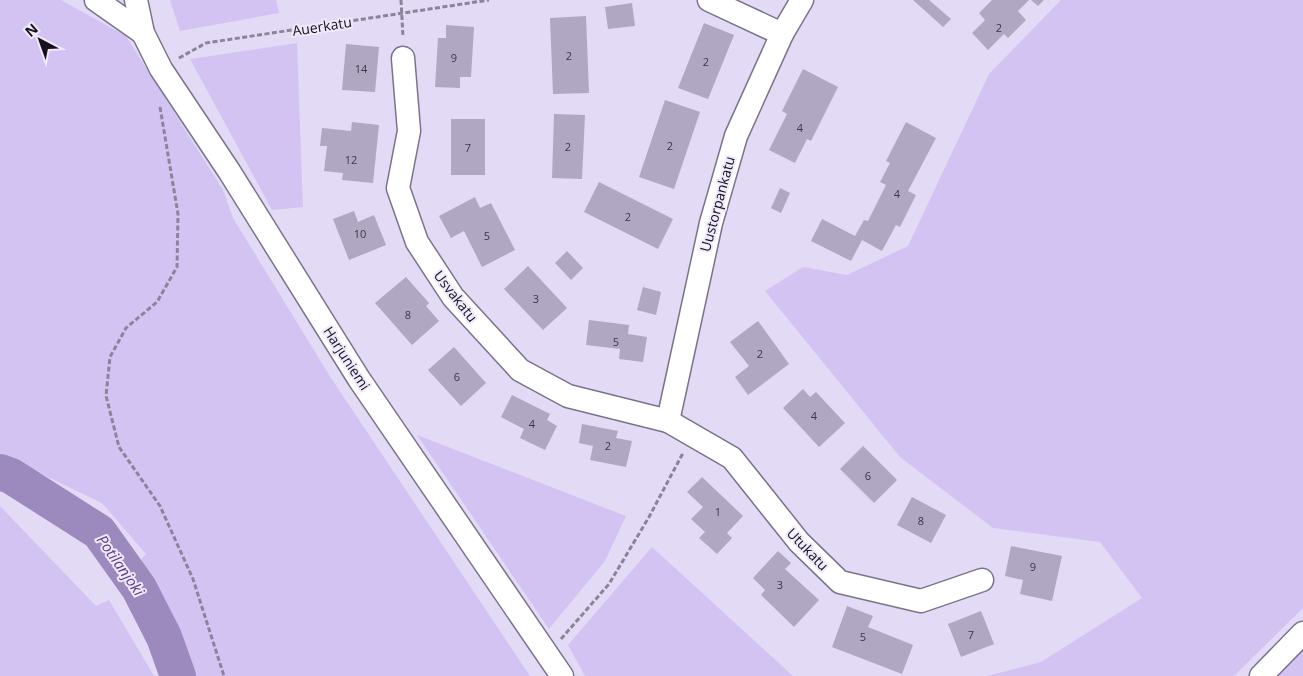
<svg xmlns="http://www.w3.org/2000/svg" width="1303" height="676" viewBox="0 0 1303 676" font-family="'Open Sans',sans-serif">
<rect width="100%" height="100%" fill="#e3daf6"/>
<!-- green -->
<g fill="#d3c3f3">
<polygon points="0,0 61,0 126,36 223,190 233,218 331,378 530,676 189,676 128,574 146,554 102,503 6,457 0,456"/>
<polygon points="170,0 276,0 279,13 180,31"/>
<polygon points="1061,0 1303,0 1303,608 1234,676 987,676 1041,662 1142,598 1100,542 993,528 900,457 765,291 803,267 847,275 908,246 989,74"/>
<polygon points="297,43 303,207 272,210 190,59"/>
<polygon points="417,435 626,516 605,561 549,629"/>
<polygon points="0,506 96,606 109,600 154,676 0,676"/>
<polygon points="652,547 793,676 585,676 568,645"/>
<polygon points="1303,650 1303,676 1276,676"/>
</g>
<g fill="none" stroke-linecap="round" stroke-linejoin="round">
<!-- river -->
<polyline stroke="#9c8abf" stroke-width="36" points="0,472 11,476 99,532 139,588 164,637 178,676"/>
</g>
<!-- building -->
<g fill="#b0a7c2">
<polygon points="913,0 929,0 951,19 943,27"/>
<polygon points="992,0 1029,0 1018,11 1026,20 1008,38 1004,34 988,50 972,33 985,20 979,13"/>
<polygon points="1031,0 1044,0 1038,6"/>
<polygon points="632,3 635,26 608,29 605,7"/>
<polygon points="586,16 589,93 553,94 550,18"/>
<polygon points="704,23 734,35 708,99 678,88"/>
<polygon points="446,25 474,27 471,77 460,77 460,88 435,87 438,38 446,38"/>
<polygon points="346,44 379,47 375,92 342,90"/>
<polygon points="803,69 838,87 811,141 807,139 795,163 769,150 787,114 782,111"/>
<polygon points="665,100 700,112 674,189 639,177"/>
<polygon points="554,114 585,115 582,179 552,178"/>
<rect x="451" y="119" width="34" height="56"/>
<polygon points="352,122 379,125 373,183 342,180 343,173 324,171 327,146 320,146 322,128 351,131"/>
<polygon points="906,122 936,138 908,191 916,195 900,227 896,225 882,251 862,240 851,261 811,241 822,219 855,236 864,220 868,221 886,185 880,182 890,163 886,161"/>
<polygon points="599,182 673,219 658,249 584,212"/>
<polygon points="780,188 790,193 781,213 771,208"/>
<polygon points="475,197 480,208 491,203 515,250 482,267 464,231 451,238 439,216"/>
<polygon points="354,211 358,222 374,215 386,245 349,260 333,219"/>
<polygon points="567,251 583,268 571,280 555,263"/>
<polygon points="528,266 567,308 543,330 504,289"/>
<polygon points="406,277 429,303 426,306 439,321 412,345 375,303"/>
<polygon points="643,287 661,292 656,315 637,310"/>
<polygon points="589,320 629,325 628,334 647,337 643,362 619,359 620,349 586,345"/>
<polygon points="758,321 789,364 748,395 735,377 749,366 730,342"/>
<polygon points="454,347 486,383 461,406 428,370"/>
<polygon points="803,389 810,397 816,392 845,423 819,447 783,408"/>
<polygon points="512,395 550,414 547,420 557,426 545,450 520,438 524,429 501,417"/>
<polygon points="582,424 618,431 616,438 632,441 626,467 590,460 593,446 579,443"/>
<polygon points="863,446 897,480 874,503 840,469"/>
<polygon points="702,477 743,516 727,533 732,538 717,554 699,538 705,532 691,519 703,507 687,492"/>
<polygon points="912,497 946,515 931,543 897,525"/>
<polygon points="1011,546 1062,556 1052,601 1020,594 1023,580 1005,576"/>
<polygon points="778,551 791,563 785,569 819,600 794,627 761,595 765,590 753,578"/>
<polygon points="847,606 873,616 868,627 913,645 902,674 832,647"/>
<polygon points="981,611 994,644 961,657 948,624"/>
</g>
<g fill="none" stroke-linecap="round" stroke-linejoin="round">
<defs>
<g id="minor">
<polyline points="96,0 143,33"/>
<polyline points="136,0 143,33 161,69 229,171 359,379 562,676"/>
<polyline points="709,0 782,34"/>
<polyline points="403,58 409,131 398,188 417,242 453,297 520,370 568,396 668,421 732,458 799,542 840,582 921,601 982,580"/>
<polyline points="668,421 711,223 736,136 782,34 802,0"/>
<polyline points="1261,676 1303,633"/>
</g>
</defs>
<!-- minor casing -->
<use href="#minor" stroke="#7b738c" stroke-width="25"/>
<!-- path -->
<g stroke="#8b8499" stroke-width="3" stroke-dasharray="5 2.5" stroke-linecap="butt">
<polyline points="401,0 403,37"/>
<polyline points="179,58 206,43 489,0"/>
<polyline points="160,107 178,214 177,267 157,302 126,328 110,357 106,396 119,447 160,506 193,579 224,676"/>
<polyline points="561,639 609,584 649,517 683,453"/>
</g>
<!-- minor -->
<use href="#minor" stroke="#fff" stroke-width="22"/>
</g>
<g text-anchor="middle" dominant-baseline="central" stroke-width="4" stroke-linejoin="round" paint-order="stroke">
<!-- number labels -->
<g font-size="11" fill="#3c3645">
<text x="999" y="27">2</text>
<text x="569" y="55">2</text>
<text x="454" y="57">9</text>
<text x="706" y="61">2</text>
<text x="361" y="68">14</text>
<text x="800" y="127">4</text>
<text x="670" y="145">2</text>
<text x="568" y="146">2</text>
<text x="468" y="147">7</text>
<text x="351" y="159">12</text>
<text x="897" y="193">4</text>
<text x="628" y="216">2</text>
<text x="360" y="233">10</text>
<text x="487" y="235">5</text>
<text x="536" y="298">3</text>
<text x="408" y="314">8</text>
<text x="616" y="341">5</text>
<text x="760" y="353">2</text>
<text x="457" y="376">6</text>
<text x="814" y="415">4</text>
<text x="532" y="423">4</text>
<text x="608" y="445">2</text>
<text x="868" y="475">6</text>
<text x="718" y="511">1</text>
<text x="921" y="520">8</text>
<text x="1033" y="566">9</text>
<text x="780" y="584">3</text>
<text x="971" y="634">7</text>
<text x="863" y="636">5</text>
</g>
<!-- street labels -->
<g font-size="14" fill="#15111b" stroke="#efe9fb">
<text transform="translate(322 26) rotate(-9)">Auerkatu</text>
<text transform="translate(717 204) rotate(-75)">Uustorpankatu</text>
<text transform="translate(456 296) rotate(52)">Usvakatu</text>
<text transform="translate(347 358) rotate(57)">Harjuniemi</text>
<text transform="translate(808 549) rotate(46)">Utukatu</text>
</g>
<!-- water labels -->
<g font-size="15" font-style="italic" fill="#593e81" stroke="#efe9fb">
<text transform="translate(121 565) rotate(55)">Potilanjoki</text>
</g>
</g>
<!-- north arrow -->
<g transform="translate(40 40) rotate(319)" stroke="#efe9fb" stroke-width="4" paint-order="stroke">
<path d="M0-4L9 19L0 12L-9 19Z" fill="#15111b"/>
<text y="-8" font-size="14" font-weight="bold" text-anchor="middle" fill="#15111b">N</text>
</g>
</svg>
